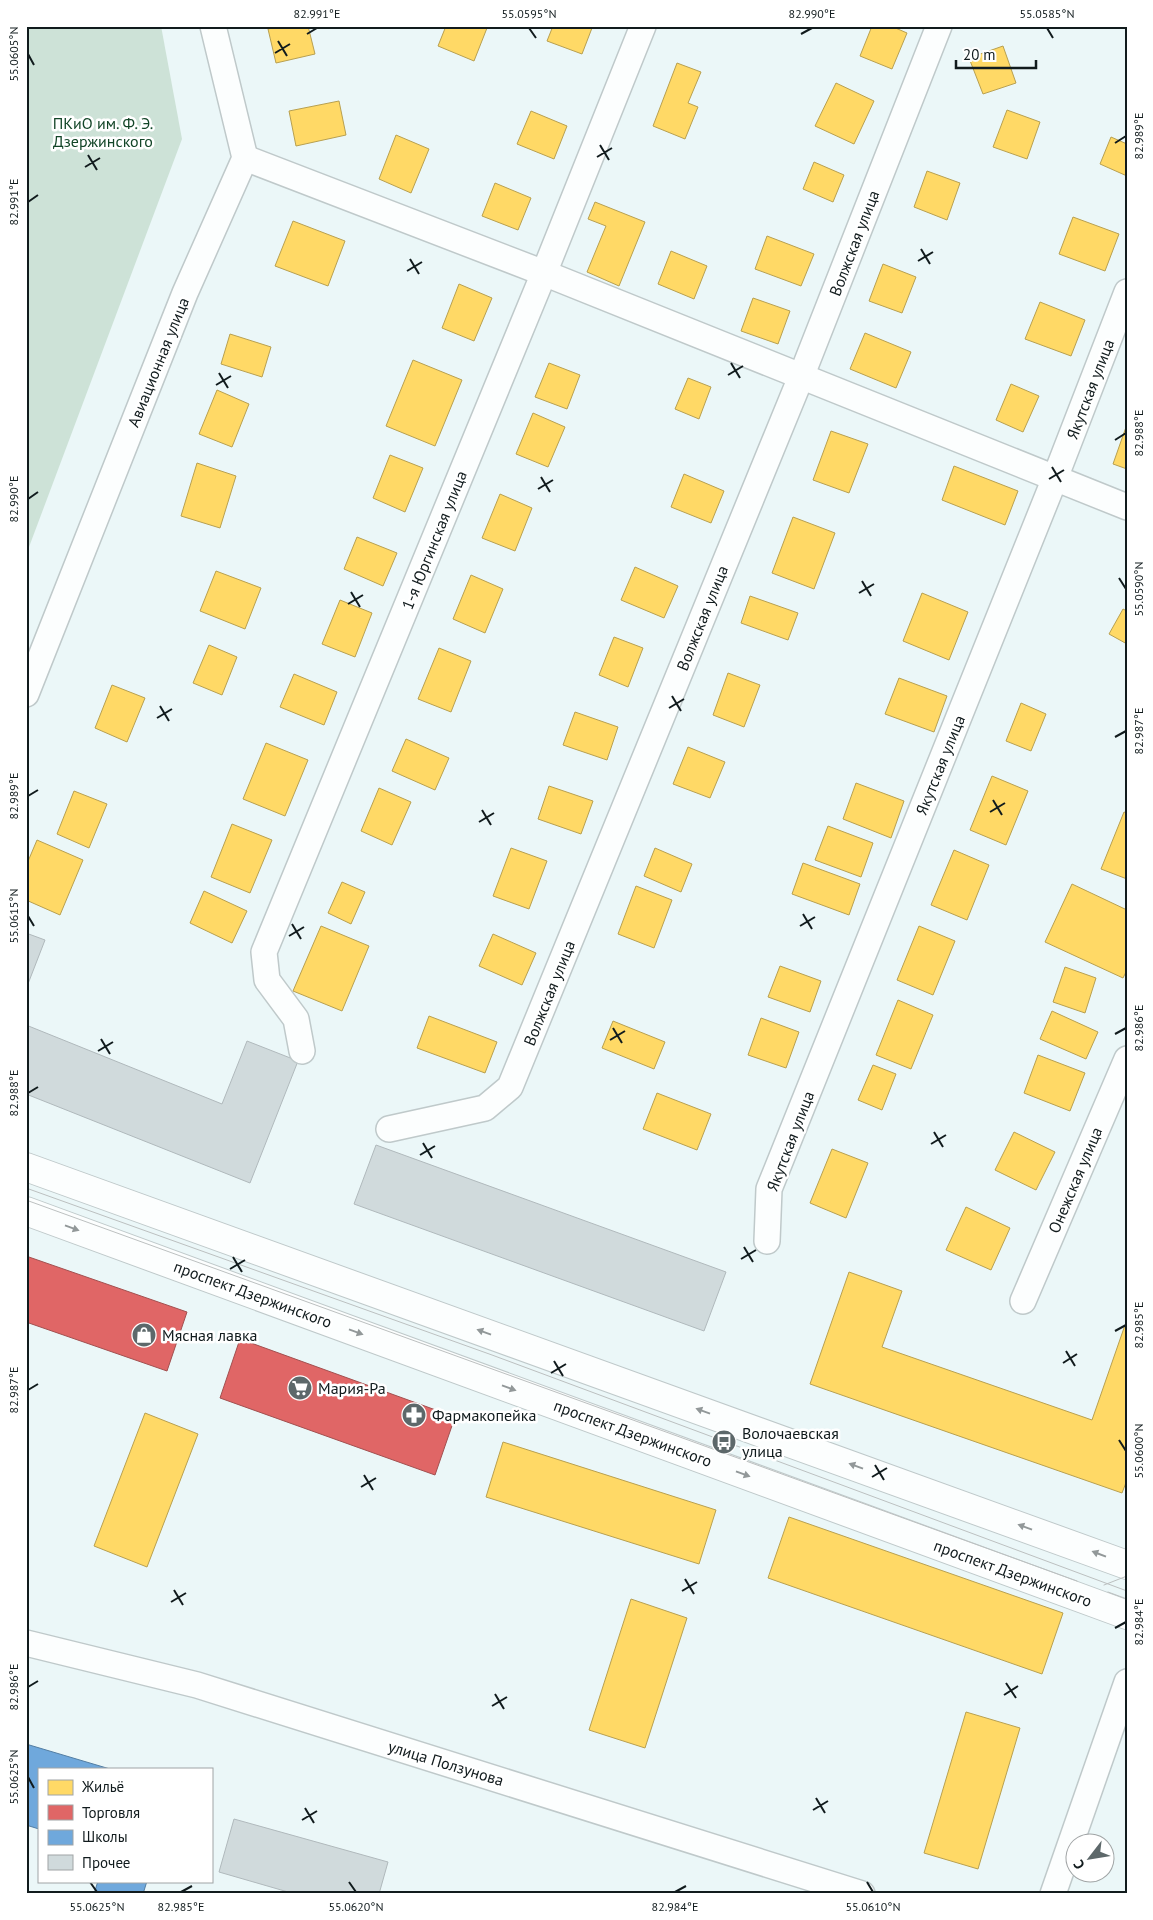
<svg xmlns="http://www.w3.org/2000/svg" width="1153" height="1920" viewBox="0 0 1153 1920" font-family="'PT Sans',sans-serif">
<rect width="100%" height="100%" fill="#ebf7f8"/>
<!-- green -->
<polygon fill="#cde2d7" points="26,26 161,26 182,139 26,555"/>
<!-- homes -->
<g fill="#ffd966" stroke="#b8a050">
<polygon points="281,26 308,26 315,54 276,63 268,29"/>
<polygon points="446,26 482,26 487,28 474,61 438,46"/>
<polygon points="553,26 586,26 592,28 582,54 547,41"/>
<polygon points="872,26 891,26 907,33 892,69 860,56"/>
<polygon points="1003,46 1016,83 983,94 969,58"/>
<polygon points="677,63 701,72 688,103 698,107 685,139 653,126"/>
<polygon points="836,83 874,101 854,144 815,126"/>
<polygon points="339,101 346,135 296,146 289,111"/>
<polygon points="1007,110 1040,122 1027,159 993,147"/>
<polygon points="531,111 567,126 554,159 517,144"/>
<polygon points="396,135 429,149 411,193 379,179"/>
<polygon points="1111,137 1127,144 1127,176 1100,164"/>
<polygon points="814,162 844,175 833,202 803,189"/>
<polygon points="927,171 960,183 947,220 914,207"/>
<polygon points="495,183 531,198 518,230 482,216"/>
<polygon points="595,202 645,222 619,286 587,272 606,226 588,219"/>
<polygon points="1073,217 1119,234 1105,271 1059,254"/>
<polygon points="293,221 345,241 328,286 275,266"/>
<polygon points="767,236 814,254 801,286 755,269"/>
<polygon points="671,251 707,266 694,299 658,284"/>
<polygon points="883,264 916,277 902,313 869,301"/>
<polygon points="459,284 492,298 474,341 442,328"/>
<polygon points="753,298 790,311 778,344 741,331"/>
<polygon points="1040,302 1085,320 1071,356 1025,339"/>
<polygon points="865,333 911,352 896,388 850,369"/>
<polygon points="230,334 271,347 262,377 221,364"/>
<polygon points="413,360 462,380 435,446 386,426"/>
<polygon points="549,363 580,375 567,409 535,397"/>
<polygon points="688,378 711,387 699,419 675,409"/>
<polygon points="1011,384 1039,396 1023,432 996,420"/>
<polygon points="217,390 249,404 232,447 199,434"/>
<polygon points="533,413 565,427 548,467 516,454"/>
<polygon points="1126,427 1127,428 1127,469 1113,464"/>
<polygon points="831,431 868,444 849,493 813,480"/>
<polygon points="390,455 423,468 405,512 373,498"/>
<polygon points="197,463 236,476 220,528 181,516"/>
<polygon points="954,466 1018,491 1005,525 942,500"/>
<polygon points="684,474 724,491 711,523 671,507"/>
<polygon points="500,494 532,508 515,551 482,538"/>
<polygon points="793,517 835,533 814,589 772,573"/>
<polygon points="357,537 397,553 383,586 344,569"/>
<polygon points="635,567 678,586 664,618 621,600"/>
<polygon points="216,571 261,588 245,629 200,611"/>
<polygon points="471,575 503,589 485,633 453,619"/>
<polygon points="922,593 968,612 949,660 903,641"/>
<polygon points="750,596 798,613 788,640 741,623"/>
<polygon points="340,600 372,613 355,657 322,644"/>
<polygon points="1123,609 1127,611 1127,644 1109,634"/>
<polygon points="614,637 643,648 628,687 599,675"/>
<polygon points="209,645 237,657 222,695 193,683"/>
<polygon points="439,648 471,661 451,712 418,699"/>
<polygon points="728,673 760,685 744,727 713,715"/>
<polygon points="294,674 337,692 324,725 280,707"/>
<polygon points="899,678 947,696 934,732 885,714"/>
<polygon points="112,685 145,698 127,742 95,728"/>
<polygon points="1021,703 1046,714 1031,751 1006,741"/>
<polygon points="575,712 618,727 607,760 563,745"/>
<polygon points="406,739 449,758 435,790 392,771"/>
<polygon points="266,743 308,760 285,816 243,799"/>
<polygon points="688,747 725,762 710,798 673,784"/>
<polygon points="992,776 1028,791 1006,845 970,830"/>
<polygon points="856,783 904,801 891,838 843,819"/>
<polygon points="549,786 593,801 581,834 538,819"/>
<polygon points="379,788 411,802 392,845 361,831"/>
<polygon points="74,791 107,804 89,848 57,834"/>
<polygon points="1124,812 1127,813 1127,879 1101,869"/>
<polygon points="232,824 272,840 250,893 211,877"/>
<polygon points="828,826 873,843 861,877 815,860"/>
<polygon points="37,840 83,860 60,915 26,900 26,866"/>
<polygon points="511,848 547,861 529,909 493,896"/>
<polygon points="655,848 692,864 681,892 644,876"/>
<polygon points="954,850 989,865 967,920 931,905"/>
<polygon points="803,863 860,884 849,915 792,894"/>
<polygon points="342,882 365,892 351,924 328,913"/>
<polygon points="1072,884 1127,910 1127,970 1123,978 1045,942"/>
<polygon points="636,886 672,900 654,948 618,934"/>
<polygon points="204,891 247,911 232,943 190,923"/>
<polygon points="321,926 369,946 342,1011 293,991"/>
<polygon points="919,926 955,941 933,995 897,980"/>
<polygon points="493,934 536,953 522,985 479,966"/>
<polygon points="780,966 821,981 810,1012 768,997"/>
<polygon points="1065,967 1096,978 1085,1013 1053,1002"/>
<polygon points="898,1000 933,1015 911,1069 876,1055"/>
<polygon points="1052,1011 1098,1032 1086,1059 1040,1039"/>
<polygon points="429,1016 497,1042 485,1073 417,1048"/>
<polygon points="761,1018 799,1032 786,1068 748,1055"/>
<polygon points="613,1021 665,1042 654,1069 602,1048"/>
<polygon points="1038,1055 1085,1073 1070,1111 1024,1093"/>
<polygon points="873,1065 896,1074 882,1110 858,1100"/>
<polygon points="657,1093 711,1114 697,1150 643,1129"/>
<polygon points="1014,1132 1055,1152 1036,1190 995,1170"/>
<polygon points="832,1149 868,1163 846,1218 810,1203"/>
<polygon points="966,1207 1010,1228 991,1270 946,1250"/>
<polygon points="849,1272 902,1291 882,1347 1092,1420 1125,1325 1127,1325 1127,1480 1122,1493 810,1384"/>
<polygon points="145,1413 198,1434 147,1567 94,1546"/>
<polygon points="503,1442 716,1510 699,1564 486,1497"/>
<polygon points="789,1517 1063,1613 1042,1674 768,1578"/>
<polygon points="631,1599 687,1618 645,1748 589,1730"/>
<polygon points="966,1712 1020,1728 978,1869 924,1853"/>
</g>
<!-- shops -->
<g fill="#e06666" stroke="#a25050">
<polygon points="26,1256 187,1312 167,1371 26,1322"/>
<polygon points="240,1339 455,1417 435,1475 220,1398"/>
</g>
<!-- schools -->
<g fill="#6fa8dc" stroke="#537ea3">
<polygon points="26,1744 110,1769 39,1769 39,1829 26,1825"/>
<polygon points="98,1881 147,1881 143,1894 94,1894"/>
</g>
<!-- building -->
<g fill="#d0dadc" stroke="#b0b9bc">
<polygon points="26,933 45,940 26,989"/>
<polygon points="26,1025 222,1104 247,1041 298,1061 250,1183 26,1094"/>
<polygon points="376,1145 726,1272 704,1331 354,1204"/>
<polygon points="234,1819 388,1862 379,1894 295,1894 219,1872"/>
</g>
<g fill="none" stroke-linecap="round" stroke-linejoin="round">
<defs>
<g id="street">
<polyline points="245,158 544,273 1127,507"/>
<polyline points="26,694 185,293 245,158 213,26"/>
<polyline points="302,1051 296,1019 267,980 264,952 544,273 643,26"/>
<polyline points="389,1129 485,1108 510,1087 801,377 939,26"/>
<polyline points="767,1241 769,1189 1055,478 1127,292"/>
<polyline points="1023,1301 1127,1059"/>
<polyline points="26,1643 197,1685 862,1894"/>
<polyline points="1053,1894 1127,1682"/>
</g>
<g id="secondary">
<polyline points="26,1167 1127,1565"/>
<polyline points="26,1211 1127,1615"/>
</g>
</defs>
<!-- street casing -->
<use href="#street" stroke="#bfc9ca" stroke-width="28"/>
<!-- secondary casing -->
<use href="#secondary" stroke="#bfc9ca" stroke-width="30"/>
<!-- street -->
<use href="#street" stroke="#fcfefe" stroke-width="25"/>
<!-- secondary -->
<use href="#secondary" stroke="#fcfefe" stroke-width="28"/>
<!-- tram -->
<g stroke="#bcc0c0" stroke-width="1">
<polyline points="26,1188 492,1355 1127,1591"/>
<polyline points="26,1200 1077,1581"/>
<polyline points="1104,1585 1127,1576"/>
<polyline points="1108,1592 1127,1599"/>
</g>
</g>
<!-- one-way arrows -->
<defs><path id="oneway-solid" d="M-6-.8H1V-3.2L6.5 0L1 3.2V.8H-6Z" transform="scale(1.25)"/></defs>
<g fill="#929899">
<use href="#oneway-solid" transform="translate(72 1228) rotate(20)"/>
<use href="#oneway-solid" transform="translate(356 1332) rotate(20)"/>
<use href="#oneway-solid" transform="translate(484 1332) rotate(-160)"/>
<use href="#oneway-solid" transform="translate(509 1388) rotate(20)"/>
<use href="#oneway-solid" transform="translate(703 1411) rotate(-160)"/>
<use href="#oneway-solid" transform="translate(856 1466) rotate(-160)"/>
<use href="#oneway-solid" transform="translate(743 1474) rotate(20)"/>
<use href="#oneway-solid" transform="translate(1025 1527) rotate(-160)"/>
<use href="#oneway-solid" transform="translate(1099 1554) rotate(-159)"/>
</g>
<!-- ticks -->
<path fill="none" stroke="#111b1d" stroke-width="2" d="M529 28 536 38M1047 28 1053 38M307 34 317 28M801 34 812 28M278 41 287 56M275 53 290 44M28 54 34 65M1115 143 1126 136M600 145 609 160M88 155 97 170M597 157 612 148M85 167 100 158M28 202 38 195M921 249 930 264M410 259 419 274M918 261 933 252M407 271 422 262M731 363 740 378M219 373 228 388M728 375 743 366M216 385 231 376M1115 440 1126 433M1052 467 1061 482M541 477 550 492M1049 479 1064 470M538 489 553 480M28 499 38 492M1119 578 1126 589M862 581 871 596M351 592 360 607M859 593 874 584M348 604 363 595M672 696 681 711M160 706 169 721M669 708 684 699M157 718 172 709M1115 737 1126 731M28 796 38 790M993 800 1002 815M482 810 491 825M990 812 1005 803M479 822 494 813M803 914 812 929M28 916 34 926M292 924 301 939M800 926 815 917M289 936 304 927M613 1028 622 1043M1115 1034 1126 1028M101 1039 110 1054M610 1040 625 1031M98 1051 113 1042M28 1093 38 1087M934 1132 943 1147M423 1143 432 1158M931 1144 946 1135M420 1155 435 1146M744 1247 753 1262M233 1257 242 1272M741 1259 756 1250M230 1269 245 1260M1115 1331 1126 1325M1066 1351 1075 1366M554 1361 563 1376M1063 1363 1077 1354M551 1373 566 1364M28 1390 38 1384M1119 1440 1126 1451M875 1465 884 1480M364 1475 373 1490M872 1477 887 1468M361 1487 376 1478M685 1579 694 1594M174 1590 183 1605M682 1591 697 1582M171 1602 186 1593M1115 1628 1126 1622M1006 1683 1016 1698M28 1687 38 1681M495 1694 504 1709M1004 1695 1018 1686M492 1706 507 1697M28 1777 34 1788M816 1798 825 1813M305 1808 314 1823M813 1810 828 1801M302 1820 317 1811M90 1882 97 1892M349 1882 356 1892M867 1882 873 1892M181 1892 192 1886M675 1892 686 1886"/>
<!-- icons -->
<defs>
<symbol id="shop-disc" viewBox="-11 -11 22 22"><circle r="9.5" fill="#5d686a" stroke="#fff"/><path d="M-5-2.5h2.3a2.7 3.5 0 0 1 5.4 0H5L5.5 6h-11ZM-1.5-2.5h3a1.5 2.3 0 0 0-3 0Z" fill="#fff"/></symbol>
<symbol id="supermarket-disc" viewBox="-11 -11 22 22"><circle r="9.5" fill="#5d686a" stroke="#fff"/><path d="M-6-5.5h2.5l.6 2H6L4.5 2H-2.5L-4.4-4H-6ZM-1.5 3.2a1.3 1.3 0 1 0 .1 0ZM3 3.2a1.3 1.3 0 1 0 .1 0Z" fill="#fff"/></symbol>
<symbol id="pharmacy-disc" viewBox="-11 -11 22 22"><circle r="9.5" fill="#5d686a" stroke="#fff"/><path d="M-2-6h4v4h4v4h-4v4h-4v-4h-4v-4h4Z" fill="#fff"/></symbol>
<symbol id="bus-disc" viewBox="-11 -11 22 22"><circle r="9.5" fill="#5d686a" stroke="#fff"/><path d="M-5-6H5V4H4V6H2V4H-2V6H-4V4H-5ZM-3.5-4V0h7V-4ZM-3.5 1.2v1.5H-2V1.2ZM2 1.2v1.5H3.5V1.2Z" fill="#fff"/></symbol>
</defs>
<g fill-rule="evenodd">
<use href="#shop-disc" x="130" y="1321" width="28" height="28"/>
<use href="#supermarket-disc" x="286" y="1374" width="28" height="28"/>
<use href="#pharmacy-disc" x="400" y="1401" width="28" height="28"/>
<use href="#bus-disc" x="710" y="1428" width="28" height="28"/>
</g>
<g text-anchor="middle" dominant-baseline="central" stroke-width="5" stroke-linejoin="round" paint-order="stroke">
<!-- park labels -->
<g font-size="16" fill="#124527" stroke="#fff">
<text x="103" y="123">ПКиО им. Ф. Э.<tspan x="103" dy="18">Дзержинского</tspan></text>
</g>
<!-- street labels -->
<g font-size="16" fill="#111b1d" stroke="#fff">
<text transform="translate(854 243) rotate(-69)">Волжская улица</text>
<text transform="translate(158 362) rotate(-68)">Авиационная улица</text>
<text transform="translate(1090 389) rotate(-69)">Якутская улица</text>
<text transform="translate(434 540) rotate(-68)">1-я Юргинская улица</text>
<text transform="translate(702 618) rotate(-68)">Волжская улица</text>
<text transform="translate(940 765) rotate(-68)">Якутская улица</text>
<text transform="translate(549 993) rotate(-68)">Волжская улица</text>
<text transform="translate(790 1141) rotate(-69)">Якутская улица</text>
<text transform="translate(1075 1180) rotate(-67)">Онежская улица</text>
<text transform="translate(253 1294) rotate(20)">проспект Дзержинского</text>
<text transform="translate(633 1433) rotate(20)">проспект Дзержинского</text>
<text transform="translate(1013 1573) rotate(20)">проспект Дзержинского</text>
<text transform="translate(446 1763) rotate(17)">улица Ползунова</text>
</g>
<!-- poi labels -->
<g font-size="16" fill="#111b1d" stroke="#fff" text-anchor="start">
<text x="162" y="1335">Мясная лавка</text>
<text x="318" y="1388">Мария-Ра</text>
<text x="432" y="1415">Фармакопейка</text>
<text x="742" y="1433">Волочаевская<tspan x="742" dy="18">улица</tspan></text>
</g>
</g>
<!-- border -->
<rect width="1153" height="1920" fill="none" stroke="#ffffff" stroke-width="55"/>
<!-- legend -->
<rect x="38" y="1768" width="175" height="115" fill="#ffffff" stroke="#a0a4a5"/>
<rect x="48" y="1780" width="25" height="15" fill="#ffd966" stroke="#a0a4a5"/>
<text x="82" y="1792" font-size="15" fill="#111b1d">Жильё</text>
<rect x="48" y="1805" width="25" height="15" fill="#e06666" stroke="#a0a4a5"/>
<text x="82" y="1818" font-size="15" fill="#111b1d">Торговля</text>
<rect x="48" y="1830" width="25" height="15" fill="#6fa8dc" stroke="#a0a4a5"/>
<text x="82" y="1842" font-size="15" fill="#111b1d">Школы</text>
<rect x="48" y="1855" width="25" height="15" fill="#d0dadc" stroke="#a0a4a5"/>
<text x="82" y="1868" font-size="15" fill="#111b1d">Прочее</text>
<!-- north arrow -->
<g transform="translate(1090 1858) rotate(239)"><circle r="24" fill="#ffffff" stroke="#a0a4a5"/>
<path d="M0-4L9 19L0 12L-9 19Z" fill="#5d686a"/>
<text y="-8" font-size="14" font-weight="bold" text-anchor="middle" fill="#111b1d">С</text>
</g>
<!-- scale -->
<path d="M956 60v8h80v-8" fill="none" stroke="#111b1d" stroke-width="2.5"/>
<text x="963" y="60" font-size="15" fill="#111b1d" stroke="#ffffff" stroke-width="4" paint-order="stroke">20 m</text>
<rect x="28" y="28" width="1098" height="1864" fill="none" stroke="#111b1d" stroke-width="2"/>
<g font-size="12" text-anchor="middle" fill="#111b1d">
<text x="317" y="18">82.991°E</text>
<text x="529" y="18">55.0595°N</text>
<text x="812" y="18">82.990°E</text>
<text x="1047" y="18">55.0585°N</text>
<text transform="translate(14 54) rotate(-90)" y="4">55.0605°N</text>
<text transform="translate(1139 136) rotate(-90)" y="4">82.989°E</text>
<text transform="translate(14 202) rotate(-90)" y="4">82.991°E</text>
<text transform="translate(1139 433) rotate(-90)" y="4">82.988°E</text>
<text transform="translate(14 499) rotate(-90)" y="4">82.990°E</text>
<text transform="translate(1139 589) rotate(-90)" y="4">55.0590°N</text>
<text transform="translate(1139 731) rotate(-90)" y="4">82.987°E</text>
<text transform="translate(14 796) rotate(-90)" y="4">82.989°E</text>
<text transform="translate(14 916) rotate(-90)" y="4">55.0615°N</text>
<text transform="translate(1139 1028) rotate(-90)" y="4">82.986°E</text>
<text transform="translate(14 1093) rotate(-90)" y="4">82.988°E</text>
<text transform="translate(1139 1325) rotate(-90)" y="4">82.985°E</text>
<text transform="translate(14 1390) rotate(-90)" y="4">82.987°E</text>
<text transform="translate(1139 1451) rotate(-90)" y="4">55.0600°N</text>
<text transform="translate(1139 1622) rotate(-90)" y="4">82.984°E</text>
<text transform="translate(14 1687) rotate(-90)" y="4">82.986°E</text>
<text transform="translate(14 1777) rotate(-90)" y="4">55.0625°N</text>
<text x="97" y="1911">55.0625°N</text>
<text x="181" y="1911">82.985°E</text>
<text x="356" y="1911">55.0620°N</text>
<text x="675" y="1911">82.984°E</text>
<text x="873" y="1911">55.0610°N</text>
</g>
</svg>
